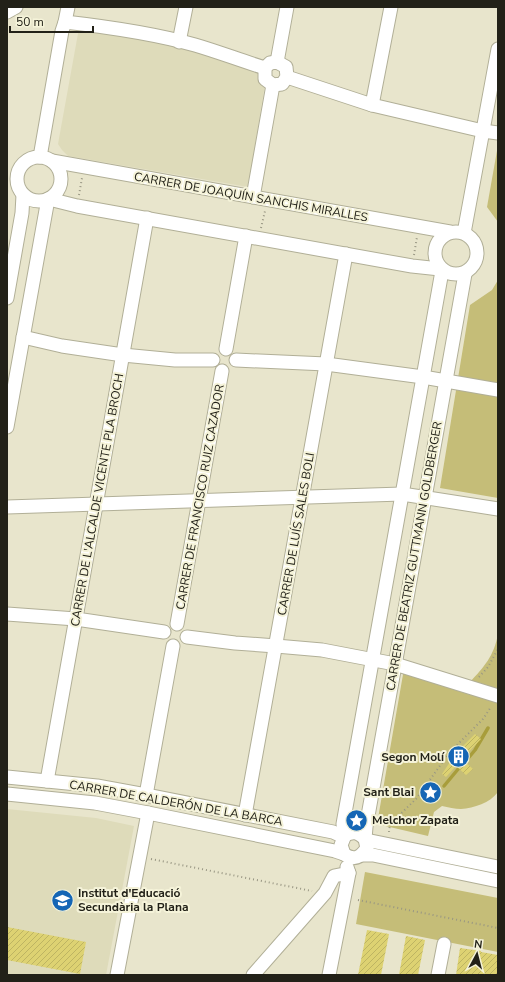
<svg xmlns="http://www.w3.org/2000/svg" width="505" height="982" viewBox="0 0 505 982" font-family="'Nunito Sans',sans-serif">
<defs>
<pattern id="building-hatch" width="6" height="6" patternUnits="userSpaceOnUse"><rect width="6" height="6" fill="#ddd272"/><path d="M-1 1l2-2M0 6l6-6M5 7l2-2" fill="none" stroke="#bdb462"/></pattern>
</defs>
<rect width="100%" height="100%" fill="#e8e5cc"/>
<!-- built -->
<g fill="#dedbba">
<polygon points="79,28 154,39 261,69 265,85 248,187 68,156 62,150 58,144"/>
<polygon points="7,809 96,818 134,826 106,975 7,975"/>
</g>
<!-- park -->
<g fill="#c5bd78">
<polygon points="498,145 498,222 487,207"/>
<polygon points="498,280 498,498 440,488 470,305 492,290"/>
<path d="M498 634V792C490 803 474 808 461 809 455 809 448 807 442 806L434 812 428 836 377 824 405 663 470 682C484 667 494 656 498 634Z"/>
<polygon points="365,872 498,898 498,952 356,924"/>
</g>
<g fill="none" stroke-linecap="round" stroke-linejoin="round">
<!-- stream -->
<g stroke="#a89d3b" stroke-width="3.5">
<polyline points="465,762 475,750 488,728"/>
<polyline points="444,786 459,768"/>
</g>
</g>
<!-- building -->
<g fill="url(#building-hatch)">
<polygon points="475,734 481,739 462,759 473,769 466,775 456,766 446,777 442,774 456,753"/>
<polygon points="7,927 86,942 80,974 7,960"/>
<polygon points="367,930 389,934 381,975 358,975"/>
<polygon points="406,936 425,940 418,975 399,975"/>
<polygon points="460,948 481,951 481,952 498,955 498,975 456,975"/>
</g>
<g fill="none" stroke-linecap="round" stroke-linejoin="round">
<defs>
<g id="minor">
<polyline points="7,12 16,7"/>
<path d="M65 22C109 27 152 33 195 45 219 52 242 61 265 68"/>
<polyline points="179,42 186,7"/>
<polygon points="277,62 286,67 287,77 282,84 273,85 265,79 265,68 270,63"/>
<polyline points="277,62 287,7"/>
<polyline points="287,77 372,105 483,131 498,133"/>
<polyline points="372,105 391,7"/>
<polyline points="40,157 62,31 65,22 68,7"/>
<circle cx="39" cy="179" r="22"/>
<polyline points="52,161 450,232"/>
<polyline points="253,197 273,85"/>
<polyline points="49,199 77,206 412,266 440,269"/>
<circle cx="456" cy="253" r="21"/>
<polyline points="464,233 498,49"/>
<polyline points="7,298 22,213 23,195"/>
<polyline points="23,337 62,346 123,355 175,360 213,360"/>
<polyline points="226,349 246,236"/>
<polyline points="236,360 326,364 423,377 498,390"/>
<polyline points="7,427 48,199"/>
<polyline points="7,507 402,494 498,509"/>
<polyline points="7,614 76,619 164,632"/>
<polyline points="177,624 222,371"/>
<polyline points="187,637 235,643 276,646 322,650 395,664 498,696"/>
<polyline points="7,777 97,786 146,795 333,832 344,837"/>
<polyline points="47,781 147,218"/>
<polyline points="7,794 95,803 148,813 335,851 344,854"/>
<polyline points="146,795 173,646"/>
<polyline points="245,815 346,254"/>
<polyline points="345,835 343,824 439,288 442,271"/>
<path d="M365 839C358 832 354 831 345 835L341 845 344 854C354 861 360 858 367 848L365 839 366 827 465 274"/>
<polyline points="366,840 498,867"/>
<polyline points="362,855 373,855 498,881"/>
<polyline points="117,975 148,813"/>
<polyline points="253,975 325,893 334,876 349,873"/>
<polyline points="329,975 349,873 347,867"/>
<polyline points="438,975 444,944"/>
</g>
</defs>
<!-- minor casing -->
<use href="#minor" stroke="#b1af97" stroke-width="15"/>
<!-- path -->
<g stroke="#989683" stroke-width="2" stroke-dasharray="1 3" stroke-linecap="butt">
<polyline points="79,195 82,178"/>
<polyline points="261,228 265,211"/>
<polyline points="414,255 417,237"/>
<polyline points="479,677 488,667 498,649"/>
<polyline points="389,832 390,824 417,798 449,753 483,719 491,707"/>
<polyline points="151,859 312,891"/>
<polyline points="358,900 498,928"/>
</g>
<!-- minor -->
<use href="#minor" stroke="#fff" stroke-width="13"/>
</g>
<!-- icons -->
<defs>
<symbol id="building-disc" viewBox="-11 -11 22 22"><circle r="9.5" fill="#1566b5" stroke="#f5f3d9"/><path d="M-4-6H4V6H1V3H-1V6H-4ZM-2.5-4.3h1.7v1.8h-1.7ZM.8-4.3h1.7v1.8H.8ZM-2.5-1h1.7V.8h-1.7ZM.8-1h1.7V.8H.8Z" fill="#fff"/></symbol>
<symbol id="sight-disc" viewBox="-11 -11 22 22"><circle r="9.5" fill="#1566b5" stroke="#f5f3d9"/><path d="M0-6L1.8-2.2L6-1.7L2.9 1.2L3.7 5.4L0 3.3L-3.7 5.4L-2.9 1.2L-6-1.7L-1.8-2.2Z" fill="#fff"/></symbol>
<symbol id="school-disc" viewBox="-11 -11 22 22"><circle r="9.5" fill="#1566b5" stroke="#f5f3d9"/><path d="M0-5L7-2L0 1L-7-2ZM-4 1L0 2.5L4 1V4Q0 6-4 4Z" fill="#fff"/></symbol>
</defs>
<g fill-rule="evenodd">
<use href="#building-disc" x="446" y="744" width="25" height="25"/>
<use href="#sight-disc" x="418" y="780" width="25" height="25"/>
<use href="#sight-disc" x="344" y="808" width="25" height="25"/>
<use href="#school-disc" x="50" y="888" width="25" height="25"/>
</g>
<g text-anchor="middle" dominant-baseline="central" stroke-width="4" stroke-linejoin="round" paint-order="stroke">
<!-- street labels -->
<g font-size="12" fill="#222118" stroke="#f5f3d9">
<text transform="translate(251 197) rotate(10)">CARRER DE JOAQUÍN SANCHIS MIRALLES</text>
<text transform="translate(200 497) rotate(-80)">CARRER DE FRANCISCO RUIZ CAZADOR</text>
<text transform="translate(97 500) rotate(-80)">CARRER DE L'ALCALDE VICENTE PLA BROCH</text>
<text transform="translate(296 534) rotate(-80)">CARRER DE LUÍS SALES BOLI</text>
<text transform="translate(414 556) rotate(-80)">CARRER DE BEATRIZ GUTTMANN GOLDBERGER</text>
<text transform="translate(176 803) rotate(10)">CARRER DE CALDERÓN DE LA BARCA</text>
</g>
<!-- poi labels -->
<g font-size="12" font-weight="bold" fill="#222118" stroke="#f5f3d9" text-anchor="end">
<text x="444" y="757">Segon Molí</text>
<text x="414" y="792">Sant Blai</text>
<text x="372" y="820" text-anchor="start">Melchor Zapata</text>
<text x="78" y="893" text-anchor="start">Institut d'Educació<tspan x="78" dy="14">Secundària la Plana</tspan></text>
</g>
</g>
<!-- border -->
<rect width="505" height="982" fill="none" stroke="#222118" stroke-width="16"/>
<!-- north arrow -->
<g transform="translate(477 954) rotate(7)" stroke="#f5f3d9" stroke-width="3" paint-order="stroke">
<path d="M0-3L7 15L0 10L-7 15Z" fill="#222118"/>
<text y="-6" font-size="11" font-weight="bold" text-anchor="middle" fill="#222118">N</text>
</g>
<!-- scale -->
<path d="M10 26v6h83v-6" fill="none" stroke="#222118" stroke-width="2"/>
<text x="16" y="26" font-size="12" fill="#222118" stroke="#f5f3d9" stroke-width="3" paint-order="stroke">50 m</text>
</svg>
